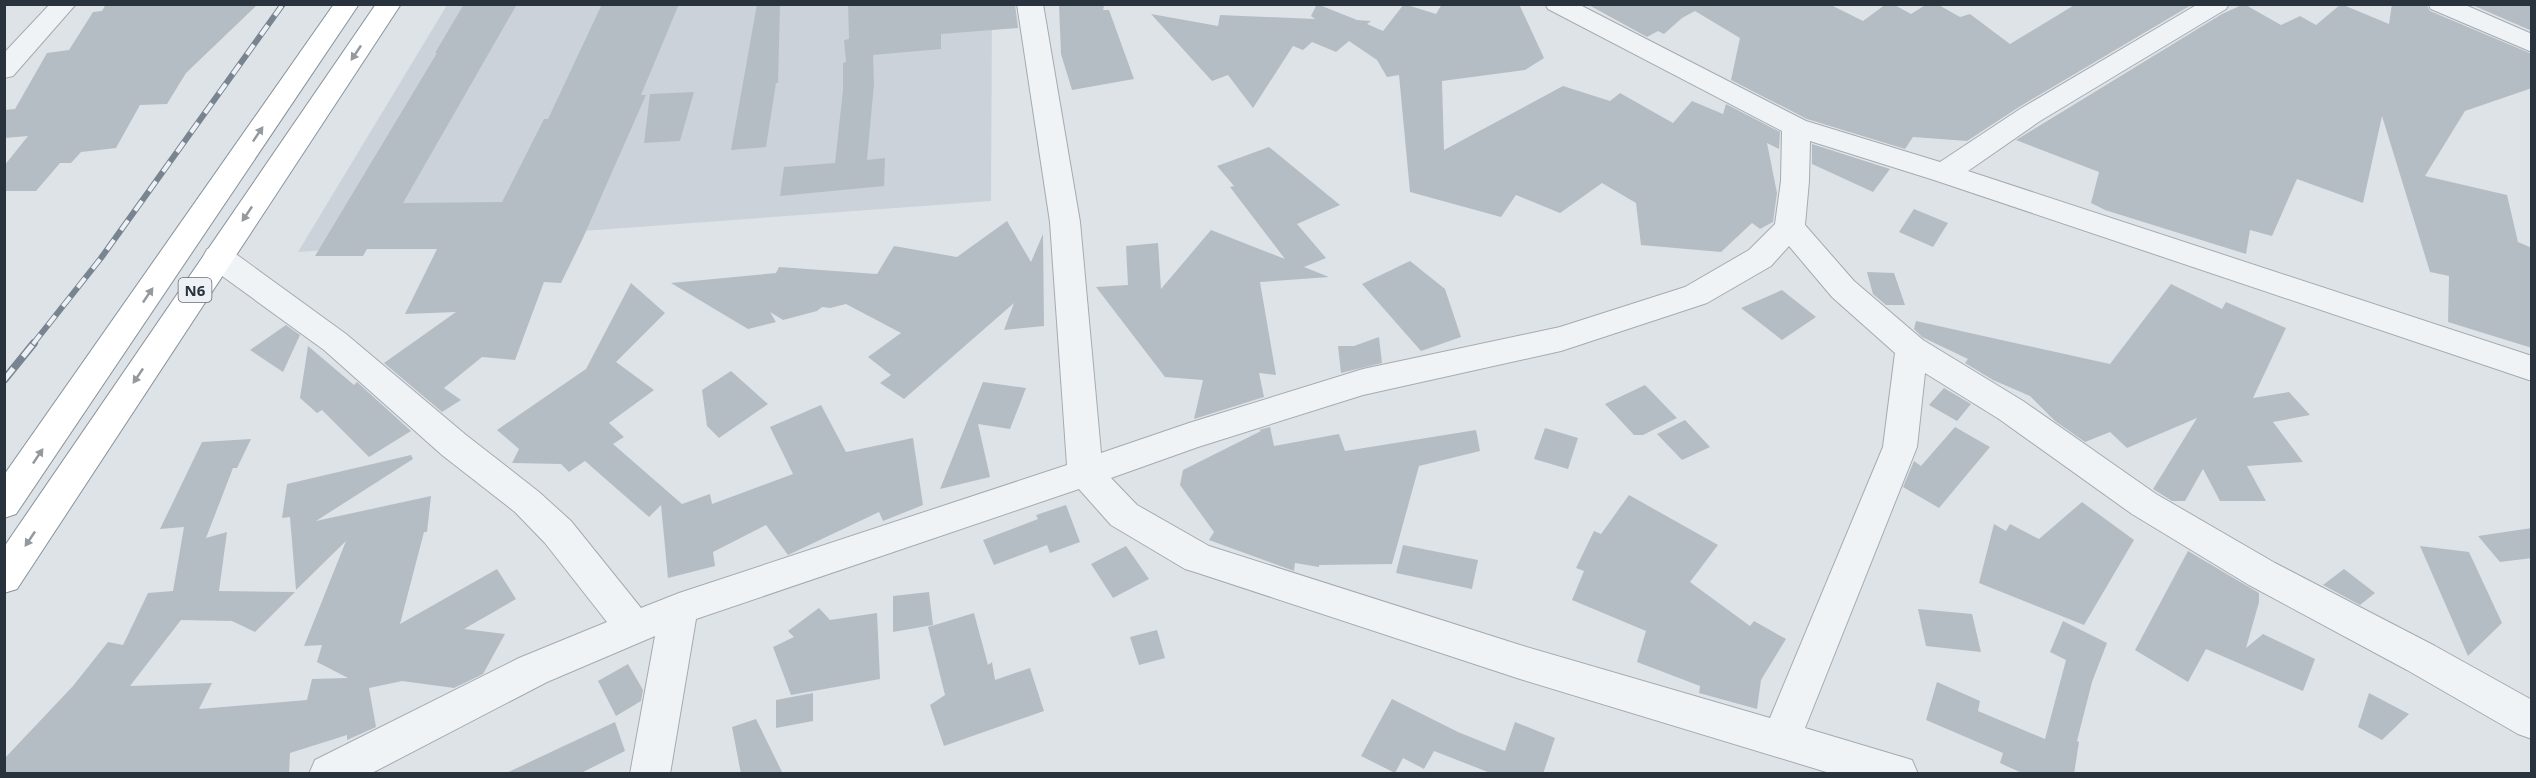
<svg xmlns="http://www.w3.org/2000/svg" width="2536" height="778" viewBox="0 0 2536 778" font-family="'Noto Sans',sans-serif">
<rect width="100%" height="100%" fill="#dee3e7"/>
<!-- built -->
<polygon fill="#ccd2d9" points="447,5 992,5 991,201 298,252"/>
<!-- building -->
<g fill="#b5bdc4">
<polygon points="106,4 258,4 186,73 167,104 140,105 116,148 81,152 71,163 60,163 36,191 4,191 4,166 28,136 4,138 4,110 15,109 47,53 69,50 93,12 102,11"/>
<polygon points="464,4 517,4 403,203 502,202 544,119 548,119 602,4 679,4 641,95 646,95 583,238 561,283 544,282 515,360 482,357 444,388 461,400 442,412 384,363 456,312 405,314 437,249 367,249 363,256 315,256 437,53 435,53"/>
<polygon points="757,4 780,4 778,83 776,83 766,147 731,150"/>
<polygon points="848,4 1015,4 1018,28 941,34 941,49 873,55 874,84 867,160 885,158 884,186 780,196 784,167 835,163 843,90 843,63 846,62 844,40 849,39"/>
<polygon points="1059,4 1104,6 1103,10 1109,10 1134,79 1072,90 1061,54"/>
<polygon points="1317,4 1357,20 1371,21 1367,24 1383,31 1404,4 1436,14 1442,4 1519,4 1544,58 1525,70 1442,81 1444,150 1563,86 1610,101 1620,93 1673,123 1692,101 1723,114 1726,104 1780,132 1779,149 1767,143 1777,193 1773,222 1760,229 1752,223 1721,252 1641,245 1636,203 1602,183 1560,213 1516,195 1501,217 1410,192 1399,75 1387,77 1377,60 1349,41 1336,52 1312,42 1303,50 1293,46 1253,108 1228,75 1212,81 1151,14 1218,26 1220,15 1315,19 1311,16"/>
<polygon points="1587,4 1829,4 1863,21 1886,4 1893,4 1911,14 1927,4 1937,4 1960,17 1970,14 2010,44 2076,4 2193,4 2019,107 1967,141 1913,137 1905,149 1807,119 1731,80 1740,38 1695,11 1682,18 1664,34 1658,31 1647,37"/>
<polygon points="2244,4 2281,25 2300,16 2316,25 2341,4 2389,24 2392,4 2426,4 2430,11 2532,54 2532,88 2465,111 2425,176 2507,195 2518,242 2532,248 2532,348 2448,322 2449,276 2430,272 2382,116 2363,203 2297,179 2272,236 2250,230 2246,254 2105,210 2091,203 2099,172 2016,140 2222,14"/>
<polygon points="2470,4 2532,4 2532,31"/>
<polygon points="694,92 680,141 644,143 650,94"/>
<polygon points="1812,144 1890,169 1873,192 1812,164"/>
<polygon points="1269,147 1340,205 1297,224 1326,258 1304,267 1329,277 1260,282 1276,375 1259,373 1264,397 1194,419 1203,380 1165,377 1096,287 1128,285 1126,246 1158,243 1161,289 1211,230 1285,259 1230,187 1234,186 1217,166"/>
<polygon points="1914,209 1948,223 1933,247 1899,232"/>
<polygon points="1007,221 1031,262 1043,234 1044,326 1004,330 1014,303 904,399 880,383 891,375 868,357 901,333 846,304 830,308 822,307 817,311 783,320 770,312 776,322 748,329 671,283 776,273 779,267 877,274 894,246 957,257"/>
<polygon points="1410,261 1445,289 1461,337 1421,351 1362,284"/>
<polygon points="1867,272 1894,273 1905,305 1886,305 1873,294"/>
<polygon points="631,283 665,313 616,362 654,390 609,423 624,437 613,444 682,504 710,494 712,504 793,474 770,427 821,405 846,452 913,438 923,505 883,521 879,512 788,555 766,525 713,552 715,566 668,578 661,505 649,517 585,461 569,472 561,464 512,463 519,449 497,430 586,369"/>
<polygon points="2171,284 2222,309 2226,302 2286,328 2253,398 2289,392 2310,415 2273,422 2303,462 2247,466 2266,501 2220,501 2203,469 2185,501 2172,501 2153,489 2197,418 2127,448 2110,432 2085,442 2055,421 2030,396 1993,380 1965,363 1968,359 1922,337 1914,329 1916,321 2110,364"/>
<polygon points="1782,290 1816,317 1782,340 1741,308"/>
<polygon points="286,325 300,335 283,372 250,350"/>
<polygon points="1379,337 1382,363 1341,373 1338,346 1354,346"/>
<polygon points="308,346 354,385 357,382 411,431 369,457 322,410 317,413 300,398"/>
<polygon points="731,371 768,404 719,438 707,426 702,390"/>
<polygon points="983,382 1026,388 1010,429 978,424 990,477 940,489"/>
<polygon points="1645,385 1677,418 1643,435 1634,435 1605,404"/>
<polygon points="1944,388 1971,404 1957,421 1929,405"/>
<polygon points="1685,420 1710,447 1682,460 1657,434"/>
<polygon points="1270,427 1274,446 1339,434 1345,451 1476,430 1480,451 1419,466 1392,564 1319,565 1319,567 1295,563 1294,571 1209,540 1214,532 1180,485 1183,470 1261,431 1259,430"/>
<polygon points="1955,427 1990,447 1939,508 1903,487 1914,461 1921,466"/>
<polygon points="1545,428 1578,438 1568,469 1534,459"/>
<polygon points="251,439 237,468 233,468 206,538 227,532 219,591 295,592 255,632 232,621 181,620 130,686 212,683 199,709 307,700 312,679 348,678 317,662 322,645 304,646 346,541 296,590 290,517 282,518 287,484 411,455 413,459 316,521 431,496 427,532 424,532 400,624 497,569 516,599 464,629 505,634 483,674 454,688 402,681 369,688 376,727 347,740 347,735 290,753 289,774 4,774 4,759 73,686 108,642 123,645 148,593 173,591 184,527 160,529 202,442"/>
<polygon points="1629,495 1718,545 1690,582 1750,626 1754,621 1786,639 1761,680 1757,709 1699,693 1700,686 1637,662 1646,631 1572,600 1584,571 1576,568 1594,531 1601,534"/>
<polygon points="2082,502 2134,540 2084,625 1979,583 1994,524 2006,531 2010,524 2039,539"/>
<polygon points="1066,505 1080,542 1050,553 1047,545 994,565 983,540 1038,519 1036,515"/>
<polygon points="2532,528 2532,558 2500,562 2478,536"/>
<polygon points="1403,545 1478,560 1472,589 1396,573"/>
<polygon points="1126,546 1149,579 1113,598 1091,564"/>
<polygon points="2420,546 2469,552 2502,623 2468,656"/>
<polygon points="2188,551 2259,593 2259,602 2246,648 2263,634 2315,659 2303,691 2206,649 2188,682 2135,650"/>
<polygon points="2344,569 2375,593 2360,605 2323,585"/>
<polygon points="929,592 933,625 893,632 893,596"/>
<polygon points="819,608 830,620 877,613 880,679 791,695 773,647 794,637 788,631"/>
<polygon points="1918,609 1972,614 1981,652 1926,646"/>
<polygon points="974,613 988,665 992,662 995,680 1030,668 1044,711 944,746 930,705 945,695 928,627"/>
<polygon points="2063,621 2107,643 2092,682 2077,741 2079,742 2074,774 2024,774 2000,763 2003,753 1926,720 1937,682 1980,701 1978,711 2045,739 2066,660 2050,652"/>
<polygon points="1157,630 1165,658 1139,665 1130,637"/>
<polygon points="628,664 643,690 641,701 616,716 598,681"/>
<polygon points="813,693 813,721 776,728 776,700"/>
<polygon points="2369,693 2409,714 2382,740 2358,727"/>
<polygon points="1392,699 1458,732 1505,751 1515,722 1555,738 1543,774 1516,772 1516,774 1493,774 1434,751 1424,769 1403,758 1395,773 1361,756"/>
<polygon points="756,719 783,774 741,774 732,727"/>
<polygon points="615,722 625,751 579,774 504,774"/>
</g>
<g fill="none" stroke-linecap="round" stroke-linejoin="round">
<defs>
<g id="street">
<polygon points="50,4 76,4 13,76 4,78 4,53"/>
<path d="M1017 4H1043L1080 222 1101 453 1189 423 1363 369 1560 327 1685 287 1749 250 1775 224 1781 181 1782 131 1548 9 1545 4H1578L1806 121 1940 162 2020 109 2198 4H2229L2226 9 2040 121 1968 171 2532 356V381L1934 180 1810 141 1809 181 1805 225 1854 281 1923 340 2023 401 2156 494 2275 563 2435 646 2532 700V739L2518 734 2407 670 2249 585 2132 514 1999 419 1925 373 1917 447 1805 728 1912 760 1918 774H1833L1520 679 1198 573 1185 569 1111 525 1079 489 696 619 670 774H630L655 636 547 682 370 774H309L315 760 519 658 607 622 545 543 515 512 442 455 324 350 207 265 203 257 207 249 218 246 229 249 346 334 466 435 539 492 571 521 641 608 679 593 1067 465 1050 222ZM1789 246 1832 297 1895 353 1883 447 1770 718 1520 645 1209 546 1137 505 1111 478 1198 447 1363 395 1561 351 1707 303 1771 266Z"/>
<polygon points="2428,4 2463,4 2532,34 2532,52 2431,9"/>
</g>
<g id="highway">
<polygon points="334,4 359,4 16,514 4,518 4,475"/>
<polygon points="376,4 401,4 17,589 4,593 4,547"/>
</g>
</defs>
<!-- street casing -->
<use href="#street" stroke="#a4abb1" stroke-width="2"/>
<!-- highway casing -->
<use href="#highway" stroke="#86929d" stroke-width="2"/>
<!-- street -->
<use href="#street" fill="#f0f3f6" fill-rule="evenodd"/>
<!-- highway -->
<use href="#highway" fill="#fff" fill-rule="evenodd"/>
<defs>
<polyline id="rail-far1" points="33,344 101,258 283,4"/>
<polyline id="rail" points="4,380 34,343"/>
</defs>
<!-- rail-far1 casing -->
<use href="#rail-far1" stroke="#788490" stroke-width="6"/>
<!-- rail casing -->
<use href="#rail" stroke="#788490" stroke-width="8"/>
<!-- rail-far1 -->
<use href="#rail-far1" stroke="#edf1f5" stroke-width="4" stroke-dasharray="12" stroke-linecap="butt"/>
<!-- rail -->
<use href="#rail" stroke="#edf1f5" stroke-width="5" stroke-dasharray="15" stroke-linecap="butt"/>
</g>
<!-- one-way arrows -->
<defs><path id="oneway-solid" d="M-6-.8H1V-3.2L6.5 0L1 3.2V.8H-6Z" transform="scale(1.5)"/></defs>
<g fill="#94999e">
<use href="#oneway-solid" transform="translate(356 53) rotate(124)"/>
<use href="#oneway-solid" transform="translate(258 134) rotate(-56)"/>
<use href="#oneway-solid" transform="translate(247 214) rotate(124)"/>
<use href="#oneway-solid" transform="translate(148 295) rotate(-56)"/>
<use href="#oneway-solid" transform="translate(138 376) rotate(124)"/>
<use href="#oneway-solid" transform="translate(38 456) rotate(-56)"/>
<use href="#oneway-solid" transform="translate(30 539) rotate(124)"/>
</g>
<g text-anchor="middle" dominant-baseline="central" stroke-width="5" stroke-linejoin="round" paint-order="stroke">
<!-- shield labels -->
<rect fill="#edf1f5" stroke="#636c75" stroke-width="1.5" x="178.5" y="278" width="33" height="24" rx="4.5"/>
<g font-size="15" font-weight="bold" fill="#28333e">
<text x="195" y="290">N6</text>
</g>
</g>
<!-- border -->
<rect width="2536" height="778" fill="none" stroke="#28333e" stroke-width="12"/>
</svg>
